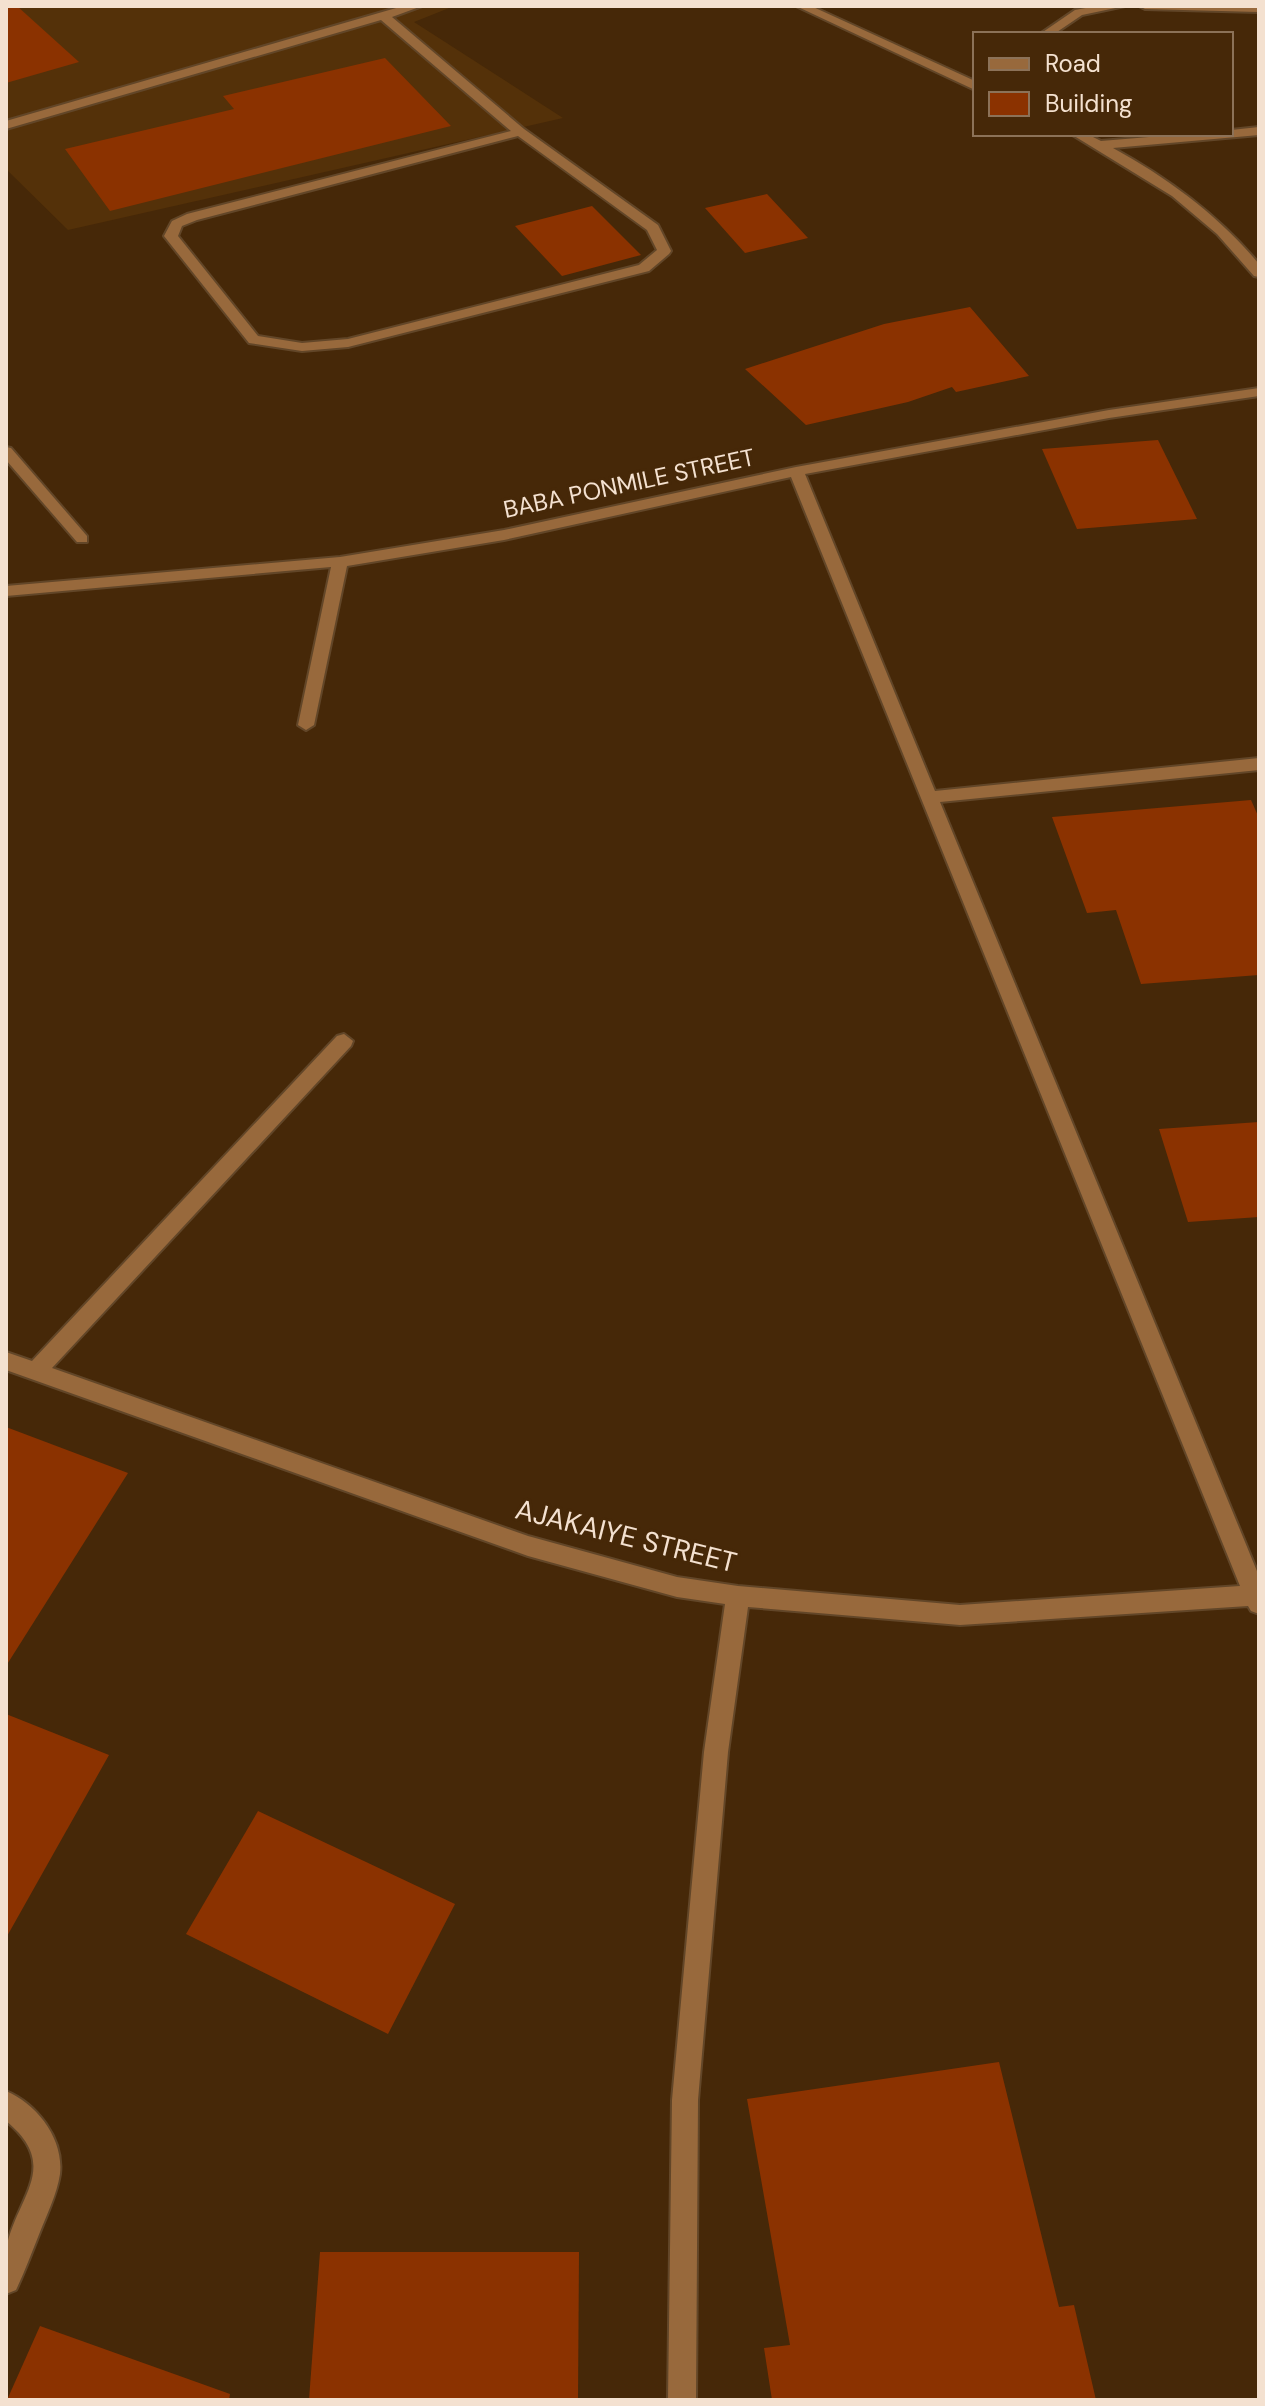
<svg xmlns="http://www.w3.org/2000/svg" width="1265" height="2406" viewBox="0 0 1265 2406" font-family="'DM Sans',sans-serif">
<rect width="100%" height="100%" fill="#462808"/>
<!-- built -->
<polygon fill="#543109" points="6,6 454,6 414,22 563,118 68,230 6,169"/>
<!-- building -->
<g fill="#8b3200">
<polygon points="6,6 17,6 79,62 6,83"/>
<polygon points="385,58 451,126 110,211 65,149 234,109 223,96"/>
<polygon points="767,194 808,238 745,253 705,208"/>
<polygon points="592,206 641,255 562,276 515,226"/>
<polygon points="970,307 1029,376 956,392 952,387 908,402 806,425 745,369 884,324"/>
<polygon points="1158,440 1197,519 1077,529 1042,449"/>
<polygon points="1251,800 1259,818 1259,975 1141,984 1116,910 1087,913 1052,817"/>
<polygon points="1259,1122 1259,1217 1188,1222 1159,1129"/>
<polygon points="6,1427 128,1473 6,1666"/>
<polygon points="6,1714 109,1755 6,1938"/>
<polygon points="258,1811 455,1904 388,2034 186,1934"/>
<polygon points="999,2062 1059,2307 1074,2305 1096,2400 772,2400 764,2348 790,2345 747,2099"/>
<polygon points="320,2252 579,2252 578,2400 309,2400"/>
<polygon points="40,2326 230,2394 229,2400 7,2400"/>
</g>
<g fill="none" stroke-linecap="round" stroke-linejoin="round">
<defs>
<g id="minor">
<path d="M403 6H422L392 17 524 129 658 225 671 251 669 254 649 271 348 347 302 351 249 343 164 236 172 221 187 214 511 131 381 20 6 129V121ZM518 136 647 230 657 250 639 265 348 339 302 343 258 336 178 236 182 226 197 220Z"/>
<polygon points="796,6 811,6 975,81 975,90"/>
<polygon points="1096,6 1125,6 1082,15 1054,34 1040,34 1075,10"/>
<polygon points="1139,6 1259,6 1259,12 1145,9"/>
<path d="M1259 127V135L1113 148C1168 178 1219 216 1259 264V277L1254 276 1217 234 1172 196 1071 134H1087L1101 141 1185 134H1231V130Z"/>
<polygon points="1259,388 1259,396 1109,418 805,474 935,791 1259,758 1259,770 940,802 1259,1576 1259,1614 1251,1611 1248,1606 960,1625 748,1607 728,1752 698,2100 696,2400 668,2400 672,2100 704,1752 725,1604 677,1597 528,1556 6,1370 6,1352 32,1361 337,1036 344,1034 353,1041 351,1046 52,1368 528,1536 677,1577 738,1586 960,1605 1240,1586 791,477 504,540 347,566 314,725 306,730 298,725 331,567 6,596 6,586 340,557 504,530 796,467 1109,410"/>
<polygon points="6,447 11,448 87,536 87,542 77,542 6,460"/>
<path d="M6 2091C37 2104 64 2139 60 2174 57 2194 47 2214 40 2232 32 2252 25 2271 16 2290L6 2294C6 2280 4 2264 6 2250 15 2198 63 2167 6 2121Z"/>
</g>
</defs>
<!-- minor casing -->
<use href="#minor" stroke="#624628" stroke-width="4"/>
<!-- minor -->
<use href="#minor" fill="#98693c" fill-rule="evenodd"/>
</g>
<g text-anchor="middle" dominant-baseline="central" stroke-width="6" stroke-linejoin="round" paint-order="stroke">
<!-- far-street labels -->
<g font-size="24" fill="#f4e1d0" stroke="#462808">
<text transform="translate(629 483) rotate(-12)">BABA PONMILE STREET</text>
</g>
<!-- street labels -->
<g font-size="28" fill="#f4e1d0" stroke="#462808">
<text transform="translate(626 1536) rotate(14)">AJAKAIYE STREET</text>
</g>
</g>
<!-- border -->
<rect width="1265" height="2406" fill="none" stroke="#f4e1d0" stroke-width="16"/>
<!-- legend -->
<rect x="973" y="32" width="260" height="104" fill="#462808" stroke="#8c7258" stroke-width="2"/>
<rect x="989" y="58" width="40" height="12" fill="#98693c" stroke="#8c7258" stroke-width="2"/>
<text x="1045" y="72" font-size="24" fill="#f4e1d0">Road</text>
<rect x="989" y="92" width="40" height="24" fill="#8b3200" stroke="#8c7258" stroke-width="2"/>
<text x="1045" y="112" font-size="24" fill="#f4e1d0">Building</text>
</svg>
